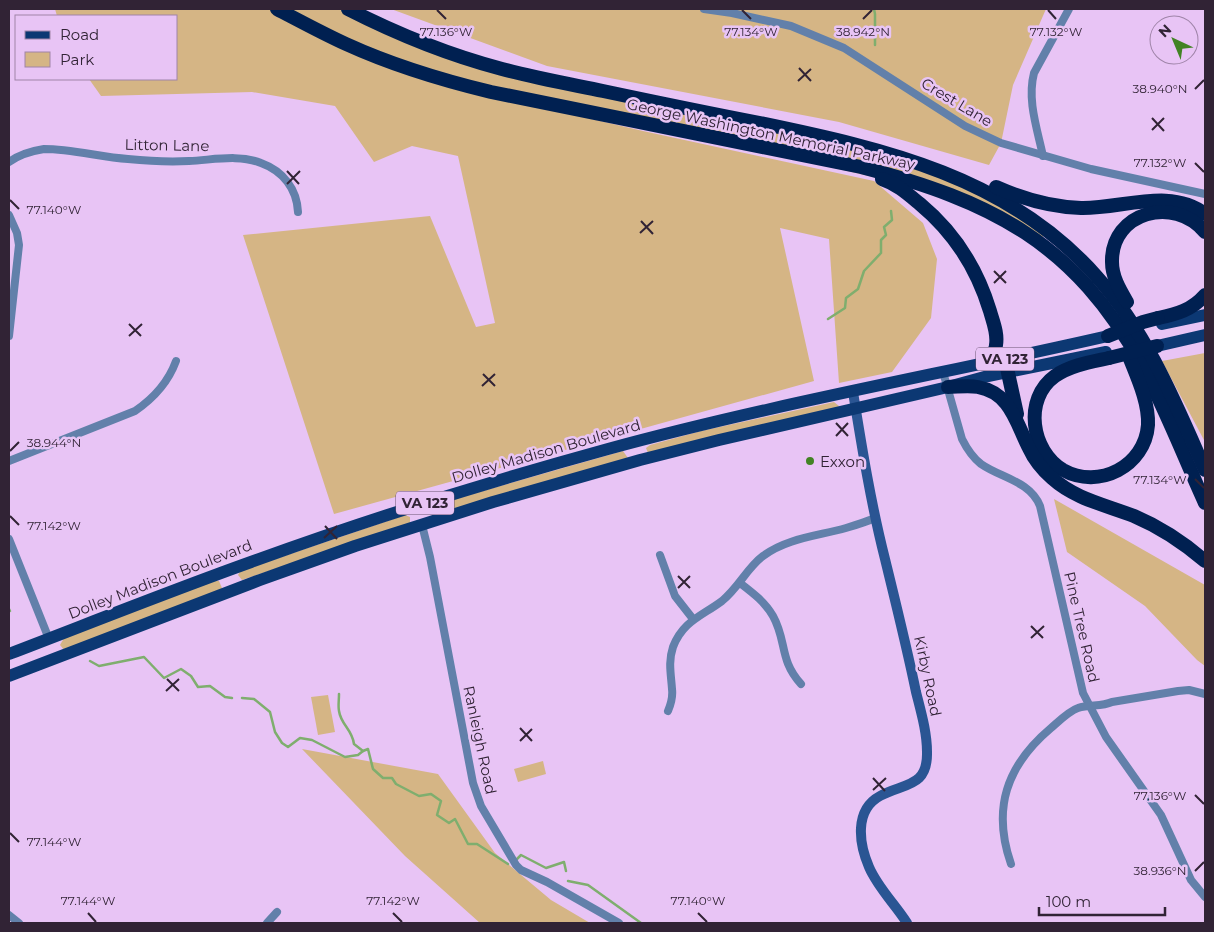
<svg xmlns="http://www.w3.org/2000/svg" width="1214" height="932" viewBox="0 0 1214 932" font-family="Montserrat,sans-serif">
<rect width="100%" height="100%" fill="#e8c4f5"/>
<!-- green -->
<g fill="#d5b585">
<polygon points="55,9 270,9 321,38 418,78 643,131 874,181 923,223 937,259 931,318 892,372 839,383 829,239 780,228 814,381 334,514 243,235 430,216 476,327 495,323 458,156 412,146 374,162 335,106 252,92 101,96 89,79 176,79 176,16 57,16"/>
<polygon points="288,9 339,9 374,28 419,47 864,151 938,175 1003,204 1045,234 1042,238 977,201 451,79 376,53"/>
<polygon points="391,9 1046,9 1013,85 1001,143 989,165 839,122 547,66"/>
<polygon points="1205,353 1205,442 1162,361"/>
<polygon points="834,402 839,406 838,408 648,453 646,448 650,445 701,431"/>
<polygon points="623,451 628,458 432,516 429,512 428,508 430,506"/>
<polygon points="1054,499 1205,585 1205,666 1197,660 1145,606 1067,552"/>
<polygon points="405,515 410,517 410,523 242,580 238,575 240,571"/>
<polygon points="214,581 219,581 222,588 220,591 64,650 60,645 64,638"/>
<polygon points="328,695 335,732 318,735 311,697"/>
<polygon points="302,749 438,774 495,853 551,900 590,923 480,923 405,856"/>
<polygon points="543,761 546,774 518,782 514,769"/>
</g>
<g fill="none" stroke-linecap="round" stroke-linejoin="round">
<!-- stream -->
<g stroke="#7fae6e" stroke-width="2.5">
<polyline points="874,9 875,14 875,45"/>
<polyline points="828,319 845,308 846,298 858,289 864,271 881,253 881,240 886,235 884,227 892,220 891,211"/>
<polyline points="9,609 10,611"/>
<polyline points="90,661 99,666 144,657 164,678 181,669 191,676 198,687 210,686 225,697 232,698"/>
<path d="M339 694C339 700 338 706 339 711 341 725 352 729 354 744L363 751"/>
<polyline points="242,698 254,699 270,712 275,732 282,743 288,747 300,738 312,740 345,757 358,755 363,751 368,749 373,769 383,778 392,778 396,784 419,796 431,794 441,801 437,815 449,823 455,819 468,844 477,844 508,864"/>
<polyline points="517,859 521,855 546,868 564,862 566,871"/>
<polyline points="568,881 588,885 641,923"/>
</g>
<!-- street -->
<g stroke="#6280aa" stroke-width="8">
<polyline points="704,9 732,13 791,26 844,48 965,126 1001,143 1091,169 1205,194"/>
<path d="M1043 156C1037 128 1027 100 1034 73L1069 9"/>
<path d="M9 162C20 154 31 151 44 149 72 149 100 157 128 159 148 161 169 162 189 161 213 160 239 154 261 163 283 171 297 189 298 212"/>
<polyline points="9,215 17,233 19,245 9,336"/>
<path d="M943 372 962 439C967 449 972 457 981 464 1001 478 1030 481 1040 506L1083 693 1106 737 1161 815 1191 880 1205 897"/>
<path d="M9 461 135 411C154 398 168 383 176 361"/>
<polyline points="422,525 430,557 473,783 481,806 516,865 521,870 547,882 619,923"/>
<polyline points="9,539 49,639"/>
<polyline points="660,555 675,596 693,619"/>
<path d="M740 583C753 593 765 602 773 616 787 641 779 660 801 684"/>
<path d="M668 711C671 704 673 697 672 689 671 674 668 662 673 647 683 621 702 616 722 601 739 587 747 568 763 556 787 538 818 536 846 528 856 525 866 522 875 518"/>
<path d="M1011 864C992 809 1006 766 1051 728 1058 722 1069 711 1078 708 1089 704 1101 707 1112 702L1178 691 1189 690 1205 694"/>
<polyline points="9,915 19,923"/>
<polyline points="267,923 277,912"/>
</g>
<!-- secondary -->
<path stroke="#2a5593" stroke-width="10" d="M853 392C862 448 871 504 885 559 896 604 907 648 916 692 921 712 927 732 927 752 928 788 903 783 880 796 854 810 859 844 869 867 878 888 895 904 907 923"/>
<!-- primary -->
<g stroke="#0c3873" stroke-width="12">
<polyline points="1162,324 1205,315"/>
<polyline points="1157,346 1205,335"/>
<path d="M9 654C90 623 170 591 251 562 369 519 488 482 608 449 773 404 942 374 1108 336"/>
<polyline points="9,676 260,580 355,546 493,502 640,460 719,440 948,387 988,376 1106,352"/>
</g>
<!-- highway -->
<g stroke="#002051" stroke-width="14">
<path d="M277 9C300 21 322 33 346 44 392 65 441 80 491 92L861 167C992 201 1075 243 1142 365 1166 410 1184 457 1205 503"/>
<path d="M348 9C397 34 449 55 502 69 535 78 569 84 603 91 655 102 708 113 760 123 885 149 1009 177 1097 277 1147 333 1175 402 1205 470"/>
<path d="M882 179C897 184 908 194 920 204 955 233 977 268 990 311 993 322 998 333 996 345 996 350 991 357 989 362"/>
<path d="M996 187C1023 199 1051 207 1081 208 1122 209 1170 187 1205 214"/>
<path d="M1127 302C1120 290 1112 277 1112 262 1111 212 1174 195 1205 232"/>
<path d="M1158 318C1177 314 1192 310 1205 295"/>
<path d="M1109 358C1091 362 1071 365 1055 376 1023 399 1031 451 1063 470 1099 490 1145 466 1148 425 1149 403 1138 379 1130 359"/>
<polyline points="1005,359 1017,414"/>
<path d="M948 387C957 387 968 385 978 387 1011 393 1016 423 1029 448 1034 459 1043 470 1052 478 1075 499 1106 505 1134 516 1160 527 1184 543 1205 561"/>
</g>
<!-- highway-bridge -->
<g stroke="#002051" stroke-width="14">
<polyline points="1108,336 1143,322 1158,318"/>
<polyline points="1109,358 1157,346"/>
</g>
</g>
<!-- ticks -->
<path fill="none" stroke="#312335" stroke-width="2" d="M437 10 446 19M742 10 751 19M1048 10 1056 19M863 19 872 10M799 68 811 81M798 81 811 69M1195 89 1204 80M1152 118 1164 131M1152 130 1164 118M1195 163 1204 172M287 171 299 184M287 184 300 171M10 200 19 209M641 221 653 234M640 233 653 221M994 271 1006 283M994 283 1006 271M129 324 141 336M129 336 142 324M483 374 495 386M482 386 495 374M836 423 848 436M836 436 848 423M10 451 19 442M1195 479 1204 488M10 516 19 525M325 526 337 539M324 538 337 526M678 576 690 588M678 588 690 576M1031 626 1043 638M1031 638 1044 626M167 679 179 691M166 691 179 679M520 728 532 741M520 741 532 729M873 778 885 791M873 790 886 778M1195 795 1204 804M10 833 19 842M1195 871 1204 862M88 913 96 922M393 913 402 922M698 913 707 922"/>
<!-- markers -->
<circle fill="#428324" stroke="#e8c4f5" stroke-width="2" cx="810" cy="461" r="5"/>
<g text-anchor="middle" dominant-baseline="central" stroke-width="5" stroke-linejoin="round" paint-order="stroke">
<!-- shield labels -->
<g fill="#e8c4f5" stroke="#68536f" stroke-width="1">
<rect x="976" y="347.5" width="58" height="23" rx="4"/>
<rect x="396" y="491.5" width="58" height="23" rx="4"/>
</g>
<g font-size="14" font-weight="bold" fill="#312335">
<text x="1005" y="359">VA 123</text>
<text x="425" y="503">VA 123</text>
</g>
<!-- street labels -->
<g font-size="15" fill="#312335" stroke="#e8c4f5">
<text transform="translate(957 102) rotate(31)">Crest Lane</text>
<text transform="translate(771 134) rotate(12)">George Washington Memorial Parkway</text>
<text transform="translate(167 145) rotate(1)">Litton Lane</text>
<text transform="translate(546 451) rotate(-16)">Dolley Madison Boulevard</text>
<text transform="translate(160 579) rotate(-21)">Dolley Madison Boulevard</text>
<text transform="translate(1082 627) rotate(77)">Pine Tree Road</text>
<text transform="translate(928 676) rotate(78)">Kirby Road</text>
<text transform="translate(480 740) rotate(78)">Ranleigh Road</text>
</g>
<!-- poi labels -->
<g font-size="15" fill="#312335" stroke="#e8c4f5" text-anchor="start">
<text x="820" y="461">Exxon</text>
</g>
</g>
<g font-size="12" text-anchor="middle" fill="#312335" stroke="#e8c4f5" stroke-width="5" stroke-linejoin="round" paint-order="stroke">
<text x="863" y="36">38.942°N</text>
<text x="446" y="36">77.136°W</text>
<text x="751" y="36">77.134°W</text>
<text x="1056" y="36">77.132°W</text>
<text x="1160" y="93">38.940°N</text>
<text x="1160" y="167">77.132°W</text>
<text x="54" y="214">77.140°W</text>
<text x="54" y="447">38.944°N</text>
<text x="1160" y="484">77.134°W</text>
<text x="54" y="530">77.142°W</text>
<text x="1160" y="800">77.136°W</text>
<text x="54" y="846">77.144°W</text>
<text x="1160" y="875">38.936°N</text>
<text x="88" y="905">77.144°W</text>
<text x="393" y="905">77.142°W</text>
<text x="698" y="905">77.140°W</text>
</g>
<!-- border -->
<rect width="1214" height="932" fill="none" stroke="#312335" stroke-width="20"/>
<!-- legend -->
<rect x="15" y="15" width="162" height="65" fill="#e8c4f5" stroke="#9f84a8"/>
<rect x="25" y="31" width="25" height="8" fill="#0c3873" stroke="#9f84a8"/>
<text x="60" y="40" font-size="15" fill="#312335">Road</text>
<rect x="25" y="52" width="25" height="15" fill="#d5b585" stroke="#9f84a8"/>
<text x="60" y="65" font-size="15" fill="#312335">Park</text>
<!-- north arrow -->
<g transform="translate(1174 40) rotate(316)"><circle r="24" fill="#e8c4f5" stroke="#9f84a8"/>
<path d="M0-4L9 19L0 12L-9 19Z" fill="#428324"/>
<text y="-8" font-size="14" font-weight="bold" text-anchor="middle" fill="#312335">N</text>
</g>
<!-- scale -->
<path d="M1039 907v8h126v-8" fill="none" stroke="#312335" stroke-width="2.5"/>
<text x="1046" y="907" font-size="15" fill="#312335" stroke="#e8c4f5" stroke-width="4" paint-order="stroke">100 m</text>
</svg>
